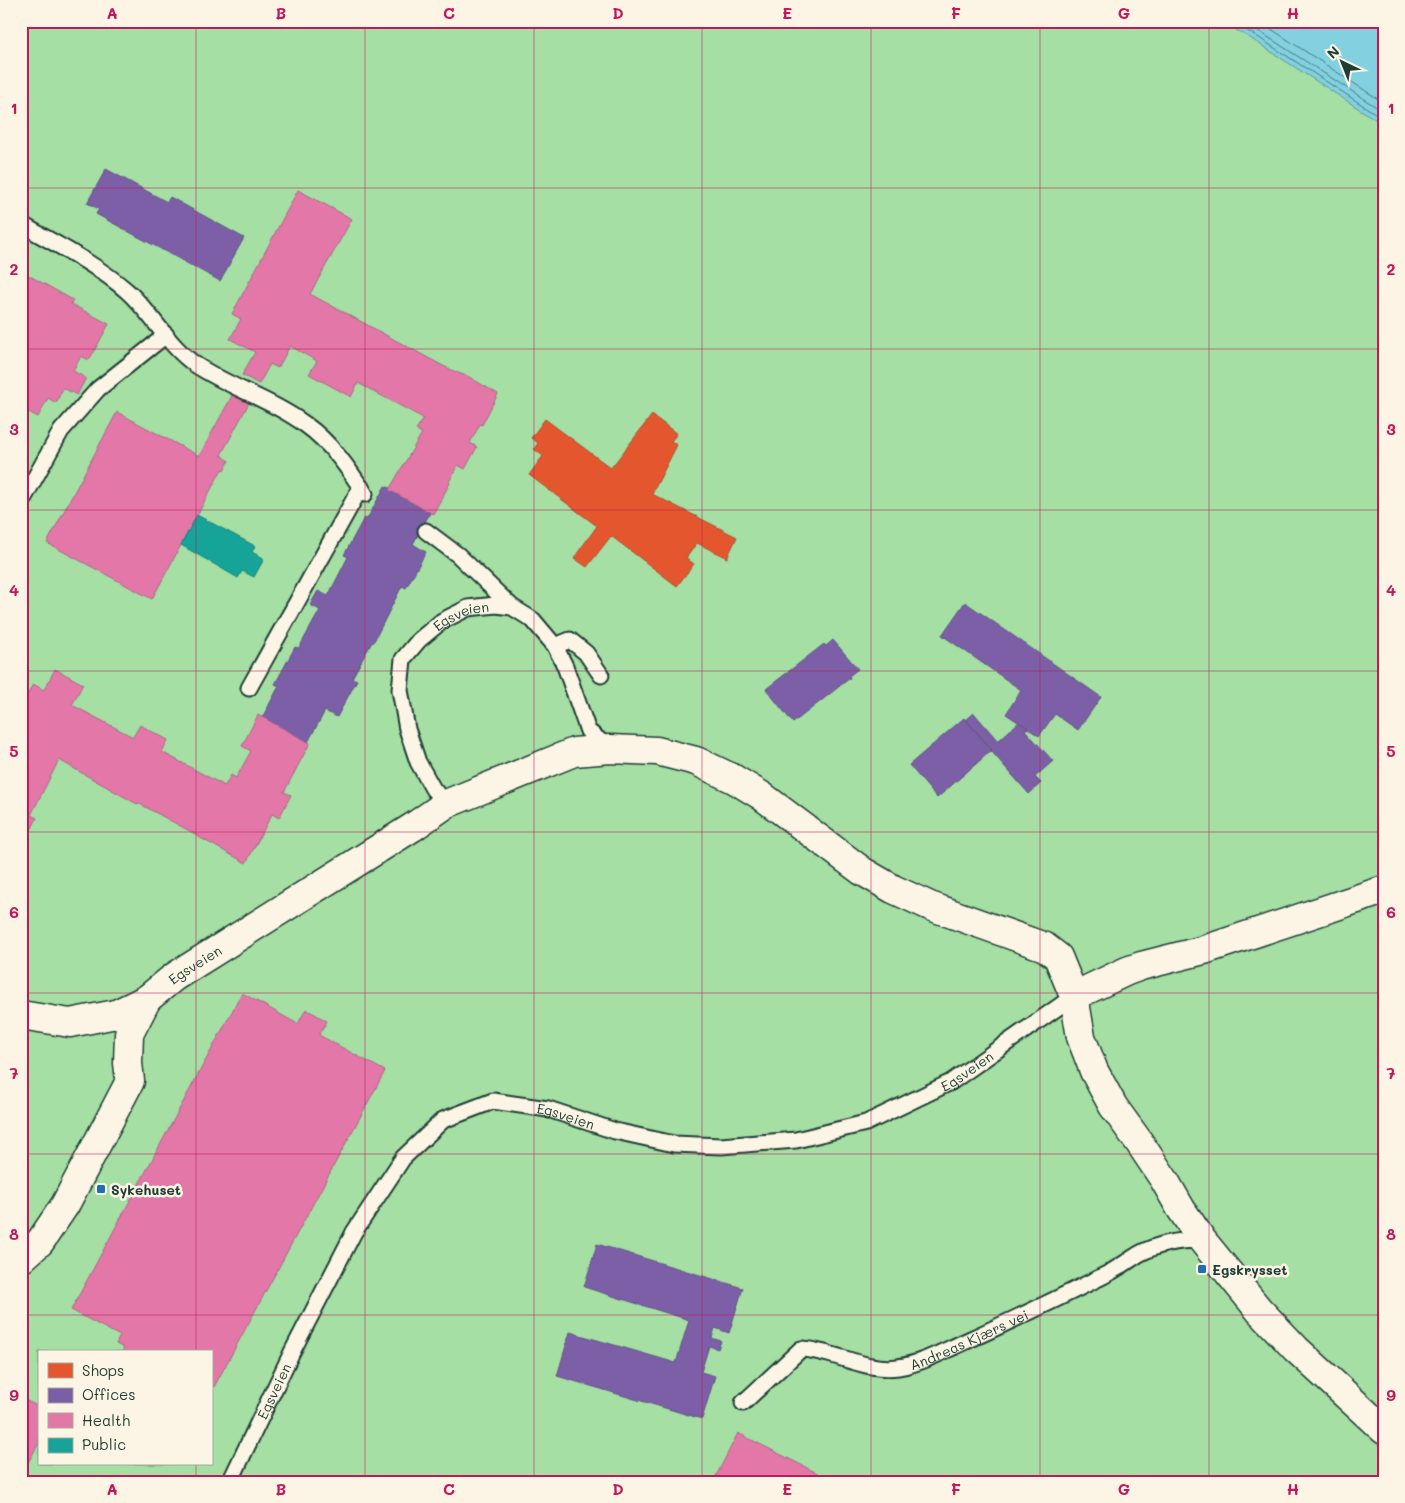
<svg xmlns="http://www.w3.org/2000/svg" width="1405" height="1503" viewBox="0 0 1405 1503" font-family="Mali,sans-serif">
<rect width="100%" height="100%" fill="#e8e0e4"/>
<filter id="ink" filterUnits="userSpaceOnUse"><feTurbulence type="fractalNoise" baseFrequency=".02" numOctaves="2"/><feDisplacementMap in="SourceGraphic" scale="10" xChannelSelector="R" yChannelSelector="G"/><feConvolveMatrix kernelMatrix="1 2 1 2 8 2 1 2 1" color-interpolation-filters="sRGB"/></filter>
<g filter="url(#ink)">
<!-- green -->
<path fill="#a5dfa4" stroke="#628e6c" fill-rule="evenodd" d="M21 21H1384V1482H21ZM39 1352H211V1464H39Z"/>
<!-- water -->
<polygon fill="#83d1e0" stroke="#5b969b" points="1221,21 1384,21 1384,125 1250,38"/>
<!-- shops -->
<polygon fill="#e4572e" stroke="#a94f30" points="652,415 677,434 671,441 677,445 652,494 737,537 727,558 697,543 686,558 694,564 677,586 611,536 587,567 574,558 597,526 529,475 543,456 534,449 538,443 531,438 545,419 611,468"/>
<!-- offices -->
<g fill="#7b5ea7" stroke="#5f5484">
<polygon points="106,169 167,202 170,197 244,238 220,281 96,214 99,209 87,203"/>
<polygon points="385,486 390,488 389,490 430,513 413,544 426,552 406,588 402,586 373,643 372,642 352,678 357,680 337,717 325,711 308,742 262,718 279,686 275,684 295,647 299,648 320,610 310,605 318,591 328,596 348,557 344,555 364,518 367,519"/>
<polygon points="965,602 1101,697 1078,730 1055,714 1039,736 1006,714 1021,690 942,635"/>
<polygon points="833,640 858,669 849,676 850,678 793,723 766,689 824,644 826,646"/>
<polygon points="974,713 998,741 1019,722 1028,728 1025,730 1053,761 1035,777 1041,783 1029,794 991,751 992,750 966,720"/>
<polygon points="964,718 992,750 937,798 909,765"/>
<polygon points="597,1244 743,1288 729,1333 715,1328 712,1338 721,1341 718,1349 709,1346 701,1372 715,1376 702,1419 557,1376 570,1332 676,1363 689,1320 584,1287"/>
</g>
<!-- health -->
<g fill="#e377a8" stroke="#a86685">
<polygon points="298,190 352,219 310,294 445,367 463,375 464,374 498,394 482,425 480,424 470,443 477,447 465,469 458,465 449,482 450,483 433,514 389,490 422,433 416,430 423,418 358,383 351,397 309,374 317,361 290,346 278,368 270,364 259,384 242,375 255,352 230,339 241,319 232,314"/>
<polygon points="21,271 73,300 71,304 109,324 89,360 81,356 73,371 86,378 77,395 63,388 56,403 48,398 38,417 21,408"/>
<polygon points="233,394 249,403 221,455 229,461 224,470 222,469 152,599 47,543 117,412 199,456"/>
<polygon points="55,669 83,684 72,705 133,737 140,725 168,740 162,752 225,786 231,775 236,778 251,751 242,746 258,715 310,743 284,792 291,795 279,818 272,814 246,863 195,835 195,834 138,803 137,804 59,760 31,815 37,818 31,830 25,827 21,834 21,707 33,684 44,690"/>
<polygon points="242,993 298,1024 306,1009 327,1021 319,1035 385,1071 214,1387 211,1386 211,1352 122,1352 124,1348 116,1344 120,1336 71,1310"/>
<polygon points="21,1398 39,1407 39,1443 21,1475"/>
<polygon points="738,1433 835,1482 713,1482"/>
</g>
<!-- public -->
<polygon fill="#17a398" stroke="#19847a" points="197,515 255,546 252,552 264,559 254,577 242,571 238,578 181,545"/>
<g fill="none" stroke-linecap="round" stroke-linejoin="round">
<!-- shore -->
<g stroke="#477879" stroke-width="1">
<polyline points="1231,21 1253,34 1384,119"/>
<polyline points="1243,21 1384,112"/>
<polyline points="1259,21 1384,103"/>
</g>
<defs>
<g id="lane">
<path d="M21 224C57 245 96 264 127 291 152 313 168 346 196 365 231 388 272 400 306 425 330 442 349 469 365 494"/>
<polyline points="21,503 61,431 98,389 166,335"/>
<polyline points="426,531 458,555 512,607"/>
<polyline points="555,646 570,640 586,653 601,675"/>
<polyline points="249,688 361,487"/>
<path id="s1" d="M446 804 433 789 418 762 407 729 400 690 403 659 419 640 442 621 468 608 496 605 512 607 533 620 555 646 565 666 588 731 609 748"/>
<path id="s2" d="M743 1403 801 1349C833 1350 865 1372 898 1367 920 1364 942 1352 962 1343 1011 1321 1059 1298 1107 1274 1118 1268 1128 1261 1139 1254 1159 1243 1180 1240 1202 1240"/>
<path id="s3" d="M230 1482 292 1352 354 1232 403 1158 443 1120 493 1101 548 1109 615 1131 674 1144 721 1146 796 1140 866 1123 951 1082 1074 996"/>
</g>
<g id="street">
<path id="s4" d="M21 1015 70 1023 116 1014 147 999 174 977 413 827 446 804 574 752 610 749 657 751 696 761 734 779 762 796 862 871 893 889 930 906 1045 947 1058 957 1074 996"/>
<polyline points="21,1259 40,1242 65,1205 130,1081 128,1063 129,1034 147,999"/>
</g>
<polyline id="secondary" points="1384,890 1204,950 1141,966 1127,971 1074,996 1081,1037 1094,1071 1113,1106 1139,1142 1165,1181 1181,1209 1202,1240 1259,1310 1296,1349 1384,1430"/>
</defs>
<!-- lane casing -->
<use href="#lane" stroke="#1f3d34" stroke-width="19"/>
<!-- street casing -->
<use href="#street" stroke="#1f3d34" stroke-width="31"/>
<!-- secondary casing -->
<use href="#secondary" stroke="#1f3d34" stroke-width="31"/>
<!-- lane -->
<use href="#lane" stroke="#fcf5e5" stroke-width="15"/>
<!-- street -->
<use href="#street" stroke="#fcf5e5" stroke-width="28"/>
<!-- secondary -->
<use href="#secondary" stroke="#fcf5e5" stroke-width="28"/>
</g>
</g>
<!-- grid -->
<path fill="none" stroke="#c2185b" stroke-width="1" stroke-opacity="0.55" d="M196 21V1352M365 21V1482M534 21V1482M702 21V1482M871 21V1482M1040 21V1482M1209 21V1482M21 188H1384M21 349H1384M21 510H1384M21 671H1384M21 832H1384M21 993H1384M21 1154H1384M21 1315H1384M196 1464V1482"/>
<!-- markers -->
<g fill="#1f6fb2" stroke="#fcf5e5" stroke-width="2">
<rect x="96" y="1184" width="10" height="10" rx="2.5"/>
<rect x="1197" y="1264" width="10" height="10" rx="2.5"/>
</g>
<g text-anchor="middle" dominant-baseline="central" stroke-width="5" stroke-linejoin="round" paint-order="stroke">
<!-- street labels -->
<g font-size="14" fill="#1f3d34" stroke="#fcf5e5">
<text stroke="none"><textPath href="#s1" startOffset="231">Egsveien</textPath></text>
<text stroke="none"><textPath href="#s4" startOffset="190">Egsveien</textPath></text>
<text stroke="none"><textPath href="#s3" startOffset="971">Egsveien</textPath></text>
<text stroke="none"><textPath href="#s3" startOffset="551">Egsveien</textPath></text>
<text stroke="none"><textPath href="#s2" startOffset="255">Andreas Kjærs vei</textPath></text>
<text stroke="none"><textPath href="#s3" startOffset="101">Egsveien</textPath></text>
</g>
<!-- poi labels -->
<g font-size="14" font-weight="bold" fill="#1f3d34" stroke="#fcf5e5" text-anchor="start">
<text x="111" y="1189">Sykehuset</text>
<text x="1212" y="1269">Egskrysset</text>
</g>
</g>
<!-- margin -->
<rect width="1405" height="1503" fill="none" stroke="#fcf5e5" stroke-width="55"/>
<!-- legend -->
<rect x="38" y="1350" width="175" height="115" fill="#fcf5e5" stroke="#a4ab9e"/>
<rect x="48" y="1363" width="25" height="15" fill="#e4572e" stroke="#a4ab9e"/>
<text x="82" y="1376" font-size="15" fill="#1f3d34">Shops</text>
<rect x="48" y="1388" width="25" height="15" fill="#7b5ea7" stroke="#a4ab9e"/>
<text x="82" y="1400" font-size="15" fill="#1f3d34">Offices</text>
<rect x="48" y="1413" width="25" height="15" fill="#e377a8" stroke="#a4ab9e"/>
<text x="82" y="1426" font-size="15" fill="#1f3d34">Health</text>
<rect x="48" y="1438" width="25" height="15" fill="#17a398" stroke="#a4ab9e"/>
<text x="82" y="1450" font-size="15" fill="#1f3d34">Public</text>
<!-- north arrow -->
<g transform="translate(1342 62) rotate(317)" stroke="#fcf5e5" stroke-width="4" paint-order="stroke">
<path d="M0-4L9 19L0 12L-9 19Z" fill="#1f3d34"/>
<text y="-8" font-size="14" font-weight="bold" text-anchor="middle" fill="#1f3d34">N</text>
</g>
<rect x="28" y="28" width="1350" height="1448" fill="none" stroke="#c2185b" stroke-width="2"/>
<g font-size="16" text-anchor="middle" font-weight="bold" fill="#c2185b">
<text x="112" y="19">A</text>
<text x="281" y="19">B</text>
<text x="449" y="19">C</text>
<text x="618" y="19">D</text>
<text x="787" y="19">E</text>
<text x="956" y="19">F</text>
<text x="1124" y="19">G</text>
<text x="1293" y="19">H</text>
<text x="14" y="114">1</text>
<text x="1391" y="114">1</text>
<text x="14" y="275">2</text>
<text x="1391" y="275">2</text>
<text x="14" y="435">3</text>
<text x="1391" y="435">3</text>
<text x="14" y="596">4</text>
<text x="1391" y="596">4</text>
<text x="14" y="757">5</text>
<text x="1391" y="757">5</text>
<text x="14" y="918">6</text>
<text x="1391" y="918">6</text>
<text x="14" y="1079">7</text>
<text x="1391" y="1079">7</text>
<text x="14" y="1240">8</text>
<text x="1391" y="1240">8</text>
<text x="14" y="1401">9</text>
<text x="1391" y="1401">9</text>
<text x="112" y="1495">A</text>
<text x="281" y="1495">B</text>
<text x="449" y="1495">C</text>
<text x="618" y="1495">D</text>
<text x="787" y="1495">E</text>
<text x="956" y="1495">F</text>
<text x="1124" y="1495">G</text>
<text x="1293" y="1495">H</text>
</g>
</svg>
